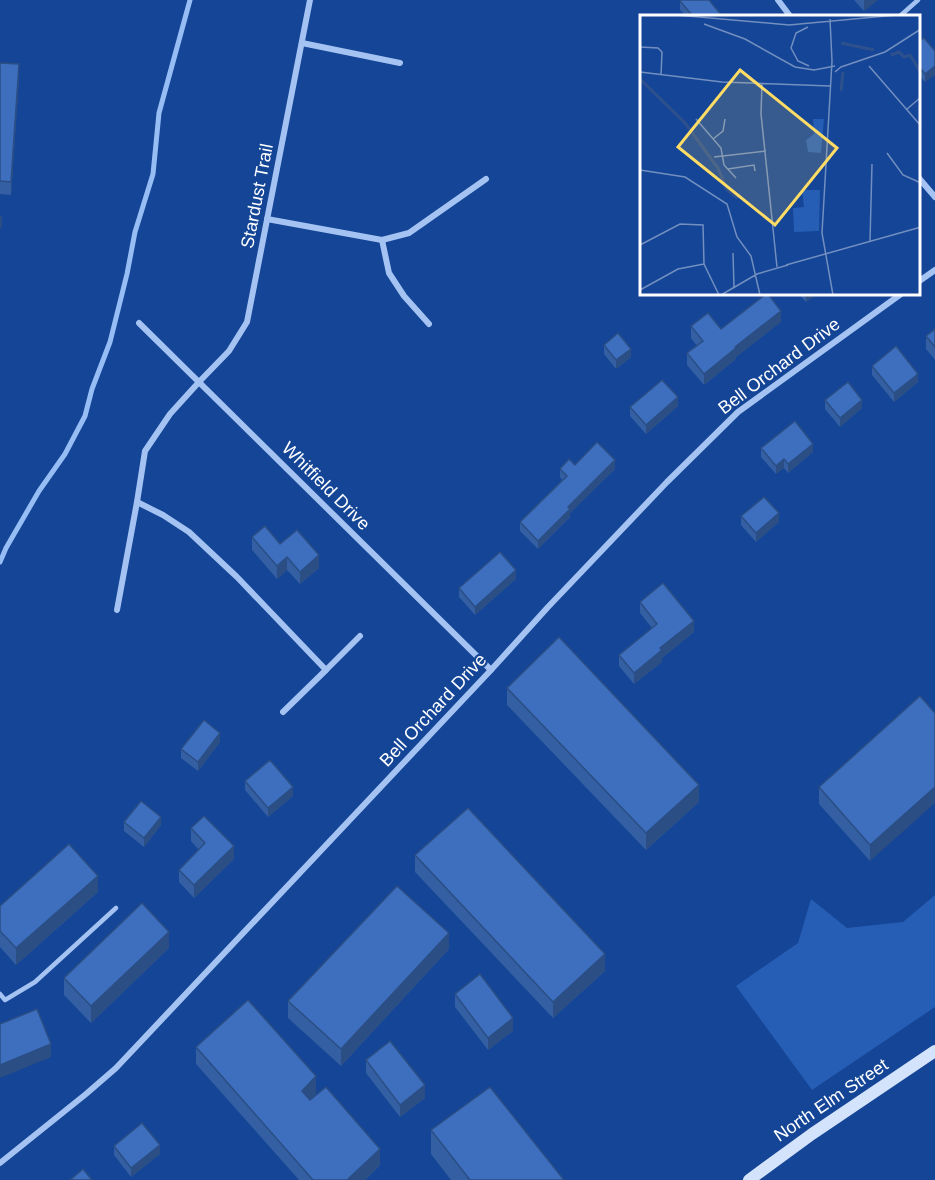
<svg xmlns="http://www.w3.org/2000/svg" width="935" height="1180" viewBox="0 0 935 1180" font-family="Helvetica,sans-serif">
<rect width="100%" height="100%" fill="#144596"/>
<!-- green -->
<polygon fill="#275eb5" points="935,895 935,1007 812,1090 736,986 798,943 811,899 847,928 903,922"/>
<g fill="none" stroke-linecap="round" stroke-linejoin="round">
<!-- stream -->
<polyline stroke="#97bdf5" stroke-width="5" points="0,562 6,548 39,491 65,454 85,416 92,389 110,342 127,274 135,232 153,174 159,113 190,0"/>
<!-- service -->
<g stroke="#a5c3f2" stroke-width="4.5">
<polyline points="900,16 918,0"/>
<polyline points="0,994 5,1000 35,982 116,908"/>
</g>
<!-- minor -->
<g stroke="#a5c3f2" stroke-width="6">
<polyline points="778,0 790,16"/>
<polyline points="302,43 400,63"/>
<polyline points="918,177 935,197"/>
<polyline points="267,219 382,240 409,233 486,179"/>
<polyline points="382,240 389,273 404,296 429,324"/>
<polyline points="918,282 935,270"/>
<polyline points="139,323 491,670"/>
<polyline points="137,502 163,515 189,532 237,577 326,670 283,712"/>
<polyline points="117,610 137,502 145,451 170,414 199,382 229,351 247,322 310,0"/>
<polyline points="326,670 360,636"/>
<polyline points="0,1163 86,1094 116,1068 491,670 548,607 667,482 738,412 901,294"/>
</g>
<!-- secondary -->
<polyline stroke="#d4e3fc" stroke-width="12" points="749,1180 812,1134 935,1051"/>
</g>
<!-- wall -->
<g fill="#345fa3">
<polygon points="854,0 878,0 864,11"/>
<polygon points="680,1 722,16 686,16 680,10"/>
<polygon points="918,42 935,51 925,82 918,74"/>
<polygon points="0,63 19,77 11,195 0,194"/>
<polygon points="799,294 817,294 806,302"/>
<polygon points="781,322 736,357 736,359 704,385 687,365 687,353 697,346 691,338 691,326 721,329"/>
<polygon points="935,329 935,360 926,349 926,336"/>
<polygon points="604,345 631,357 616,369 604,354"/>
<polygon points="872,366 918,382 894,402 872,375"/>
<polygon points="825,400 862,408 840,427 825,409"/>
<polygon points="678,406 646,434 630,416 630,407"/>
<polygon points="761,448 813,452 788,473 784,468 776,474 761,457"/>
<polygon points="575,465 615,469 570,513 570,517 538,549 520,531 520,522 562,480 560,477 560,469"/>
<polygon points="741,516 779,522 756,542 741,525"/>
<polygon points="252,537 280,544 319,568 300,584 287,570 277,579 252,550"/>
<polygon points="516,579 475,615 459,597 459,588"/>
<polygon points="640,602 694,632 662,658 662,662 634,684 619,666 619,655 652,628 640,613"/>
<polygon points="507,688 699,802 646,850 507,705"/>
<polygon points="935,713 870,861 819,804 819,787"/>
<polygon points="220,742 198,771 181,758 181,749"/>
<polygon points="245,781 293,796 268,817 245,790"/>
<polygon points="124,822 161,825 144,847 124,831"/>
<polygon points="191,828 234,859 194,898 179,882 179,870 199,850 191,841"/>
<polygon points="415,855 605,971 553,1018 415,872"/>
<polygon points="98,892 16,965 0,947 0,906"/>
<polygon points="169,948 91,1023 64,995 64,978"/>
<polygon points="449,949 341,1066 288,1018 288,1001"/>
<polygon points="455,994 513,1031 488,1050 455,1007"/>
<polygon points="196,1047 316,1093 310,1100 380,1165 365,1180 299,1180 196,1064"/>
<polygon points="366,1060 425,1098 400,1117 366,1073"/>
<polygon points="431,1130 564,1180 451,1180 431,1154"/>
<polygon points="114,1146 160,1154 131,1177 114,1155"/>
</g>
<!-- shaded-wall -->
<g fill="#2b4e85">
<polygon points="864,0 878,0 864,11"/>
<polygon points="19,64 19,77 11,195 11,182"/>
<polygon points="935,66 935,75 925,82 925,74"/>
<polygon points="2,215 2,227 0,229 0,217"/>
<polygon points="806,294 817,294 806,302"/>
<polygon points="781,311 781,322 736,357 736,359 704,385 704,374 735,347"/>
<polygon points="631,349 631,357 616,369 616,360"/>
<polygon points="918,374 918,382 894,402 894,393"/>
<polygon points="678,397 678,406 646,434 646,425"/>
<polygon points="862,400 862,408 840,427 840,418"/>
<polygon points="813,444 813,452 788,473 788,464"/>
<polygon points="784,459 784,468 776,474 776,466"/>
<polygon points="615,460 615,469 570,513 570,517 538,549 538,541 568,507"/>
<polygon points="779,513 779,522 756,542 756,533"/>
<polygon points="319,555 319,568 300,584 300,572"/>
<polygon points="287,557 287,570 277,579 277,566"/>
<polygon points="516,570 516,579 475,615 475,607"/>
<polygon points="694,621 694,632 662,658 662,662 634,684 634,673 660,648"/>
<polygon points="220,733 220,742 198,771 198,762"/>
<polygon points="699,785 699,802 646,850 646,833"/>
<polygon points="293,787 293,796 268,817 268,808"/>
<polygon points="935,787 935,803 870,861 870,845"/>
<polygon points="161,817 161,825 144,847 144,838"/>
<polygon points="234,846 234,859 194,898 194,885"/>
<polygon points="98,876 98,892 16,965 16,948"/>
<polygon points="169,932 169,948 91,1023 91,1006"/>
<polygon points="449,933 449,949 341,1066 341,1049"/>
<polygon points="605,954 605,971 553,1018 553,1002"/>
<polygon points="513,1018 513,1031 488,1050 488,1038"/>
<polygon points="51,1044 51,1057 0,1078 0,1065"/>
<polygon points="316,1076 316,1093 302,1108 302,1091"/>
<polygon points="425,1085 425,1098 400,1117 400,1105"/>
<polygon points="160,1145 160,1154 131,1177 131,1168"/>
<polygon points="380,1149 380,1165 365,1180 347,1180"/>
</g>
<!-- building -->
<g fill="#3d6fbe" stroke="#2b4e85" stroke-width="1.5">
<polygon points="681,0 709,0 722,16 693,16 680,1"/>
<polygon points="924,38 935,51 935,66 925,74 918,65 918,42"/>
<polygon points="0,63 19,64 11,182 0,181"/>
<polygon points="766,294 768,294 781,311 735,347 736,348 704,374 687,353 703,341 691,326 708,313 721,329"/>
<polygon points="935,329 935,347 926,336"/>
<polygon points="618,333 631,349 616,360 604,345"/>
<polygon points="896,346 918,374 894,393 872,366"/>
<polygon points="662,380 678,397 646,425 630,407"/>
<polygon points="848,382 862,400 840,418 825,400"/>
<polygon points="795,421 813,444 788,464 784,459 776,466 761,448"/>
<polygon points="597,442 615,460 568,507 570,509 538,541 520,522 567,476 560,469 569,459 575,465"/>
<polygon points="764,497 779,513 756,533 741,516"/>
<polygon points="265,526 280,544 297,530 319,555 300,572 287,557 277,566 252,537"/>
<polygon points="500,552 516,570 475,607 459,588"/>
<polygon points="663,583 694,621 660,648 662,650 634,673 619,655 657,624 640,602"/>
<polygon points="559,637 699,785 646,833 507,688"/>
<polygon points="920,696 935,713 935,787 870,845 819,787"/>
<polygon points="204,720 220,733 198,762 181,749"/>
<polygon points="270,760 293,787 268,808 245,781"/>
<polygon points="141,801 161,817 144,838 124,822"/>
<polygon points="468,808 605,954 553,1002 415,855"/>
<polygon points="204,816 234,846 194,885 179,870 205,843 191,828"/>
<polygon points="69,844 98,876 16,948 0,931 0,906"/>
<polygon points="397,886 449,933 341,1049 288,1001"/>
<polygon points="142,903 169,932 91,1006 64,978"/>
<polygon points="480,974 513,1018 488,1038 455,994"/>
<polygon points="248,1000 316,1076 302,1091 310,1100 326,1087 380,1149 347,1180 313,1180 196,1047"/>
<polygon points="37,1009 51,1044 0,1065 0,1024"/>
<polygon points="390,1041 425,1085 400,1105 366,1060"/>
<polygon points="490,1087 564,1180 470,1180 431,1130"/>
<polygon points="142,1123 160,1145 131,1168 114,1146"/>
<polygon points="83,1169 92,1180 70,1180"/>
</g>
<g text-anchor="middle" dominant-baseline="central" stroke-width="4.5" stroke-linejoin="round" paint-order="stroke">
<!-- street labels -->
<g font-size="18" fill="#fff" stroke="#144596">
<text transform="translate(257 196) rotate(-79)">Stardust Trail</text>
<text transform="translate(779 366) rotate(-37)">Bell Orchard Drive</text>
<text transform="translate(326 486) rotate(45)">Whitfield Drive</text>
<text transform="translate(433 710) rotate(-47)">Bell Orchard Drive</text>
<text transform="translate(831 1100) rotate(-34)">North Elm Street</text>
</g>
</g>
<!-- overview -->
<g transform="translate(640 15)">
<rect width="280" height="280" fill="#144596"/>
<path d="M173 104H184L181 138 168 137 166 125 174 119ZM162 175H180L179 216 154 217 153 193 164 192Z" fill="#275eb5"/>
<path fill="none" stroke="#2e518e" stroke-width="3" d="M201 28 234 35M251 40 259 37 264 42 270 40 281 58M0 64 45 108 78 153 87 175 98 183M201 76 203 57"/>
<path fill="none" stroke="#728fc0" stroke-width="1.5" d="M36 0 149 10 257 0M90 0H203M190 4 192 46 182 218 193 280M64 9 105 24 155 52 174 55 195 51M168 12 156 18 151 33 158 46 169 51M0 32 18 33 22 37 21 60M229 51 281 111M0 57 82 67 190 71M195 57 201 52 245 37 281 14M122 68 121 99 137 252M266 95 281 82M56 104 81 133 84 150 96 163M73 124 83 116 85 104M247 138 263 160 281 168M74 142 126 136M88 154 114 150 115 156M0 155 45 162 87 189 97 222 111 241 120 280M230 226 232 149M0 230 40 209 63 210 64 249 79 280M93 238 94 272M146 250 281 212M0 275 38 254 64 249M81 280 117 259 148 250"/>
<path fill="#ffdc66" fill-opacity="0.15" stroke="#ffdc66" stroke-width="3" d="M100 55 197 133 135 210 38 132Z"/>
<rect width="280" height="280" fill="none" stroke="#fff" stroke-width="3"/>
</g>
</svg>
